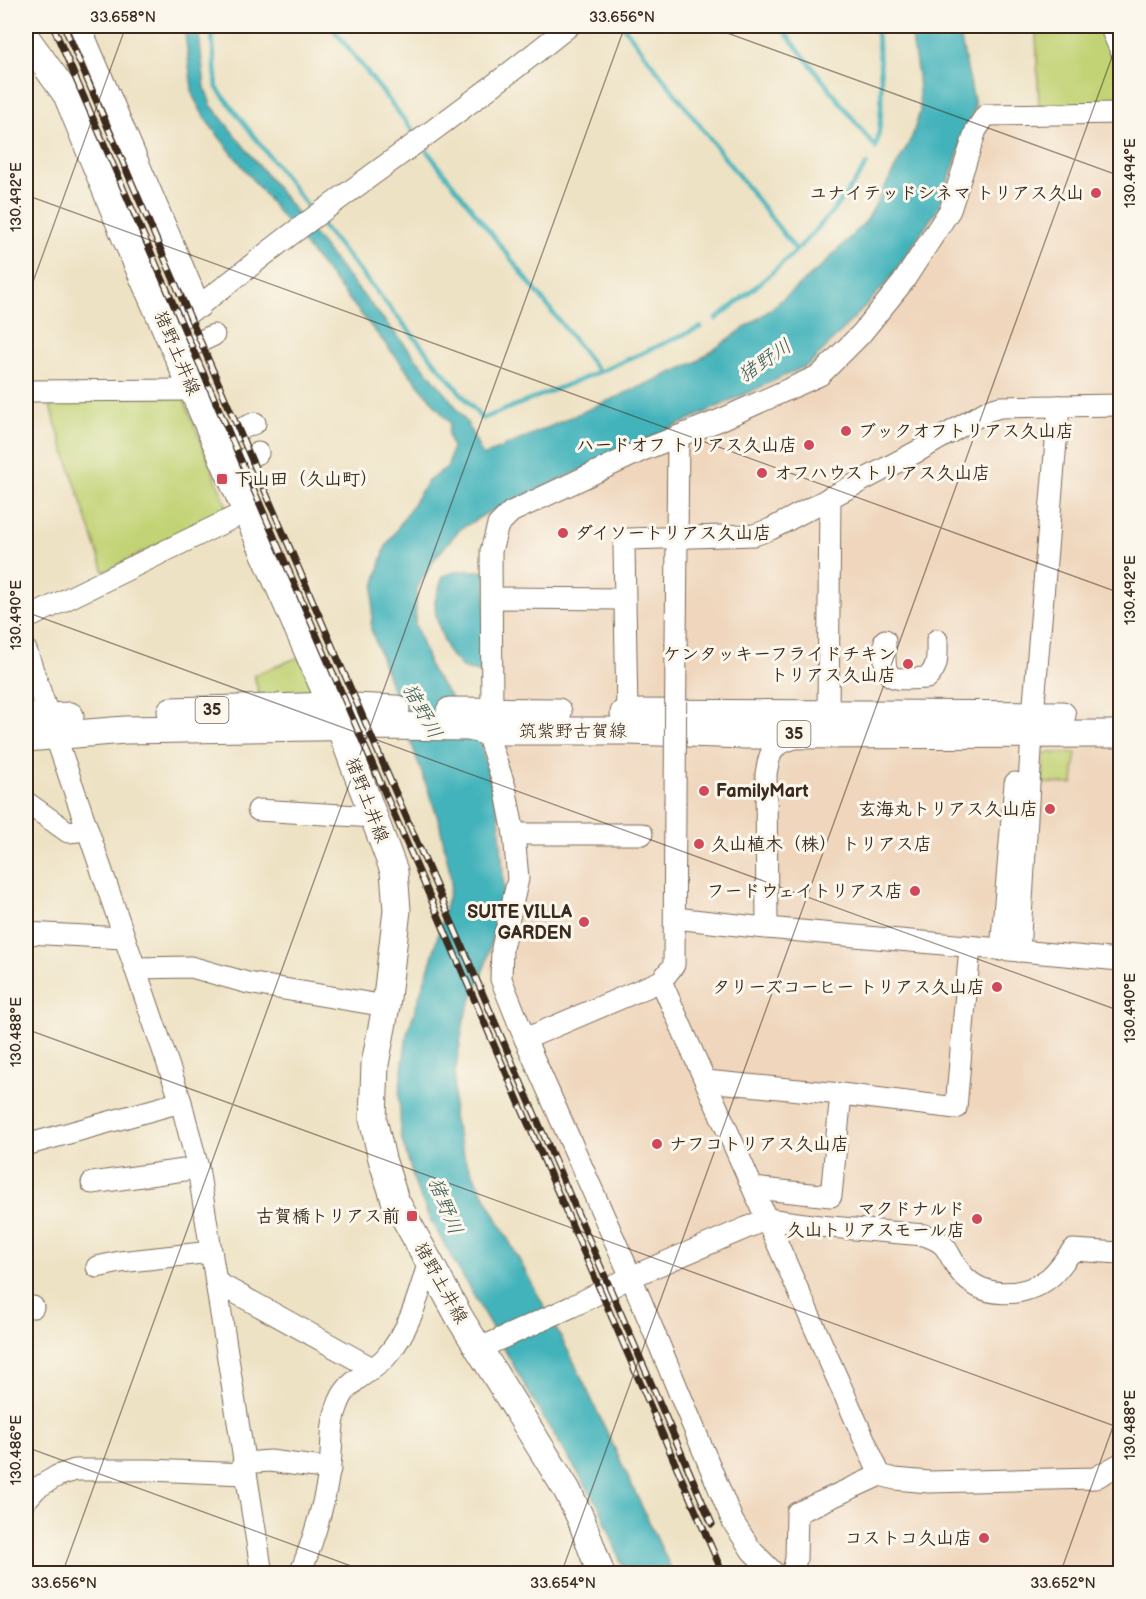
<svg xmlns="http://www.w3.org/2000/svg" width="1146" height="1599" viewBox="0 0 1146 1599" font-family="'Balsamiq Sans','Klee One',sans-serif">
<rect width="100%" height="100%" fill="#fbf7ec"/>
<filter id="ink" filterUnits="userSpaceOnUse"><feTurbulence type="fractalNoise" baseFrequency=".0167" numOctaves="2"/><feDisplacementMap in="SourceGraphic" scale="12" xChannelSelector="R" yChannelSelector="G"/><feConvolveMatrix kernelMatrix="1 2 1 2 8 2 1 2 1" color-interpolation-filters="sRGB"/></filter>
<filter id="wash" filterUnits="userSpaceOnUse"><feTurbulence type="fractalNoise" baseFrequency=".008" numOctaves="4" result="noise"/><feDisplacementMap in="SourceGraphic" scale="24" xChannelSelector="R" yChannelSelector="G"/><feGaussianBlur stdDeviation="1.35" result="paint"/><feColorMatrix in="noise" values="0 0 0 0 0 0 0 0 0 0 0 0 0 0 0 0 0 1.4 0 .05"/><feComposite in="paint" operator="in"/></filter>
<g filter="url(#wash)">
<rect width="100%" height="100%" fill="#eee2c4"/>
<!-- built -->
<polygon fill="#efd6bc" points="975,106 1120,109 1120,1573 763,1573 731,1536 486,963 504,889 479,737 485,514 810,364 886,284 939,207"/>
<!-- green -->
<g fill="#c2d376" stroke="#7e7e4a" stroke-width="1.5">
<polygon points="1101,31 1120,69 1120,105 1039,107 1036,34"/>
<polygon points="47,397 183,397 228,509 104,572"/>
<polygon points="299,657 314,694 259,695 254,675"/>
<polygon points="1044,753 1076,753 1073,784 1043,783"/>
</g>
<!-- water -->
<g fill="#43b3bb" stroke="#3f6e6c" stroke-width="1.5">
<polygon points="184,26 198,26 205,88 211,105 342,270 447,395 467,423 483,456 696,362 767,312 823,265 867,220 912,137 920,111 918,76 910,26 958,26 975,106 939,207 886,284 810,364 485,514 459,530 435,558 417,588 415,623 431,670 479,737 499,816 504,889 486,963 464,1019 455,1075 453,1117 465,1159 574,1362 673,1573 625,1573 600,1508 543,1417 431,1221 416,1187 401,1136 399,1094 407,1034 432,958 451,886 450,872 439,821 371,629 374,587 385,548 427,482 448,466 452,448 448,434 450,423 290,227 206,120 193,96"/>
<polygon points="458,571 486,571 484,673 464,669 448,652 436,617 435,601 443,576"/>
</g>
<g fill="none" stroke-linecap="round" stroke-linejoin="round">
<!-- stream -->
<g stroke="#43b3bb" stroke-width="4.5">
<polyline points="211,26 217,88 312,212"/>
<polyline points="331,26 413,131"/>
<polyline points="623,26 796,250"/>
<polyline points="780,26 876,148"/>
<path d="M876 26C881 66 885 108 876 148"/>
<polyline points="320,223 482,419 599,372 427,151"/>
<path d="M716 319C775 273 826 228 867 164"/>
<polyline points="599,372 701,327"/>
</g>
</g>
</g>
<g filter="url(#ink)">
<g fill="none" stroke-linecap="round" stroke-linejoin="round">
<defs>
<g id="minor">
<polyline points="80,26 200,307"/>
<polyline points="1110,26 1120,49"/>
<path d="M166 328C214 298 252 263 297 230 388 163 481 97 569 26"/>
<polyline points="176,353 214,335"/>
<polyline points="26,391 192,390"/>
<polyline points="214,440 255,423"/>
<polyline points="226,467 258,453"/>
<polyline points="493,598 624,599"/>
<polyline points="26,619 245,512"/>
<path d="M885 640C884 682 886 680 927 678 939 667 937 656 937 640"/>
<polyline points="676,643 678,437"/>
<polyline points="26,650 181,1102 198,1168 262,1574"/>
<polyline points="492,712 491,551 498,525 511,512 643,450 720,420 820,375 861,334 903,282 950,210 976,130 986,115 1120,113"/>
<polyline points="627,713 624,546 629,539 754,535 771,529 920,450 987,411 1000,407 1120,405"/>
<polyline points="828,713 830,497"/>
<polyline points="1033,715 1059,406"/>
<polyline points="486,731 505,787 514,834 518,879 502,948 501,979 525,1039 631,1277 733,1522 752,1551 775,1574"/>
<polyline points="26,802 68,832 87,830"/>
<polyline points="258,810 374,817"/>
<polyline points="514,834 642,834"/>
<polyline points="675,918 756,927 1120,960"/>
<path d="M767 928 766 774C771 745 773 745 801 736"/>
<polyline points="26,933 124,938"/>
<polyline points="1001,950 1015,783"/>
<polyline points="1019,951 1032,734"/>
<polyline points="135,968 191,967 248,983 386,1006"/>
<polyline points="661,981 880,1475"/>
<polyline points="525,1039 661,981 674,965 675,804"/>
<polyline points="706,1081 841,1094 956,1108 970,947"/>
<polyline points="26,1145 181,1102"/>
<polyline points="92,1183 198,1168"/>
<polyline points="753,1188 831,1196 841,1094"/>
<polyline points="97,1267 120,1262 211,1252"/>
<polyline points="216,1282 372,1368"/>
<polyline points="26,1307 33,1307"/>
<path d="M478 1349 571 1307 631 1277 767 1219 819 1226 924 1235C952 1244 945 1253 961 1273 982 1299 1023 1298 1049 1278 1058 1271 1065 1259 1073 1250L1120 1253"/>
<polyline points="243,1463 270,1461 330,1469"/>
<polyline points="26,1500 37,1488 57,1476 75,1470 150,1470 245,1474"/>
<path d="M300 1574C313 1541 324 1506 329 1472 334 1444 328 1423 342 1396 353 1377 373 1372 386 1357 410 1330 419 1294 429 1261"/>
<polyline points="792,1574 796,1559 797,1513 880,1475 895,1479 929,1482 1095,1478 1120,1464"/>
</g>
<g id="major">
<polyline points="26,38 67,95 125,236 332,706 394,871 397,910 386,1006 375,1064 373,1119 382,1159 395,1200 461,1320 567,1490 581,1519 601,1574"/>
<polyline points="171,711 332,706 396,709"/>
<polyline points="450,711 558,712"/>
<polyline points="624,713 1062,715"/>
<polyline points="26,718 70,716"/>
<polyline points="26,738 125,730 381,726 469,727 486,731 629,731 746,735 1120,734"/>
</g>
</defs>
<!-- minor casing -->
<use href="#minor" stroke="#7a6a58" stroke-width="23"/>
<!-- major casing -->
<use href="#major" stroke="#7a6a58" stroke-width="29"/>
<!-- minor -->
<use href="#minor" stroke="#fff" stroke-width="21"/>
<!-- major -->
<use href="#major" stroke="#fff" stroke-width="27"/>
<defs>
<g id="rail">
<polyline points="53,26 723,1574"/>
<polyline points="64,26 712,1524"/>
</g>
</defs>
<!-- rail casing -->
<use href="#rail" stroke="#3b2a1e" stroke-width="7"/>
<!-- rail -->
<use href="#rail" stroke="#fbf7ec" stroke-width="4.5" stroke-dasharray="14" stroke-linecap="butt"/>
<defs>
<polyline id="minor-bridge" points="675,804 676,643"/>
</defs>
<!-- minor-bridge casing -->
<use href="#minor-bridge" stroke="#7a6a58" stroke-width="23" stroke-linecap="butt"/>
<!-- minor-bridge -->
<use href="#minor-bridge" stroke="#fff" stroke-width="21"/>
</g>
</g>
<!-- ticks -->
<path fill="none" stroke="#3b2a1e" stroke-width="1.5" stroke-opacity="0.45" d="M708 26 1120 176M26 195 1120 593M26 301 126 26M26 612 1120 1011M26 1029 1120 1428M26 1447 373 1574M62 1574 625 26M561 1574 1120 35M1060 1574 1120 1407"/>
<!-- markers -->
<g fill="#d1495b" stroke="#fbf7ec" stroke-width="2">
<circle cx="1096" cy="193" r="6"/>
<circle cx="846" cy="431" r="6"/>
<circle cx="809" cy="445" r="6"/>
<circle cx="762" cy="473" r="6"/>
<rect x="216" y="473" width="12" height="12" rx="3"/>
<circle cx="563" cy="533" r="6"/>
<circle cx="908" cy="664" r="6"/>
<circle cx="704" cy="791" r="6"/>
<circle cx="1050" cy="809" r="6"/>
<circle cx="699" cy="844" r="6"/>
<circle cx="915" cy="891" r="6"/>
<circle cx="584" cy="922" r="6"/>
<circle cx="997" cy="987" r="6"/>
<circle cx="657" cy="1144" r="6"/>
<rect x="406" y="1210" width="12" height="12" rx="3"/>
<circle cx="977" cy="1219" r="6"/>
<circle cx="984" cy="1538" r="6"/>
</g>
<g text-anchor="middle" dominant-baseline="central" stroke-width="6" stroke-linejoin="round" paint-order="stroke">
<!-- shield labels -->
<g fill="#fbf7ec" stroke="#75685c" stroke-width="1.5">
<rect x="195.5" y="697" width="33" height="26" rx="4.5"/>
<rect x="777.5" y="721" width="33" height="26" rx="4.5"/>
</g>
<g font-size="16" font-weight="bold" fill="#3b2a1e">
<text x="212" y="710">35</text>
<text x="794" y="734">35</text>
</g>
<!-- poi labels -->
<g font-size="18" font-weight="bold" fill="#3b2a1e" stroke="#fbf7ec" text-anchor="end">
<text x="1084" y="193">ユナイテッドシネマ トリアス久山</text>
<text x="858" y="431" text-anchor="start">ブックオフトリアス久山店</text>
<text x="797" y="445">ハードオフ トリアス久山店</text>
<text x="774" y="473" text-anchor="start">オフハウストリアス久山店</text>
<text x="234" y="479" text-anchor="start">下山田（久山町）</text>
<text x="575" y="533" text-anchor="start">ダイソートリアス久山店</text>
<text x="896" y="654">ケンタッキーフライドチキン<tspan x="896" dy="21">トリアス久山店</tspan></text>
<text x="716" y="791" text-anchor="start">FamilyMart</text>
<text x="1038" y="809">玄海丸トリアス久山店</text>
<text x="711" y="844" text-anchor="start">久山植木（株） トリアス店</text>
<text x="903" y="891">フードウェイトリアス店</text>
<text x="572" y="912">SUITE VILLA<tspan x="572" dy="21">GARDEN</tspan></text>
<text x="985" y="987">タリーズコーヒー トリアス久山店</text>
<text x="669" y="1144" text-anchor="start">ナフコトリアス久山店</text>
<text x="965" y="1209">マクドナルド<tspan x="965" dy="21">久山トリアスモール店</tspan></text>
<text x="400" y="1216">古賀橋トリアス前</text>
<text x="972" y="1538">コストコ久山店</text>
</g>
<!-- street labels -->
<g font-size="18" fill="#3b2a1e" stroke="#fbf7ec">
<text transform="translate(177 353) rotate(67)">猪野土井線</text>
<text x="573" y="731">筑紫野古賀線</text>
<text transform="translate(367 800) rotate(69)">猪野土井線</text>
<text transform="translate(441 1283) rotate(61)">猪野土井線</text>
</g>
<!-- water labels -->
<g font-size="20" font-style="italic" fill="#3e5a55" stroke="#fbf7ec">
<text transform="translate(765 361) rotate(-35)">猪野川</text>
<text transform="translate(422 711) rotate(61)">猪野川</text>
<text transform="translate(445 1206) rotate(68)">猪野川</text>
</g>
</g>
<!-- margin -->
<rect width="1146" height="1599" fill="none" stroke="#fbf7ec" stroke-width="66"/>
<rect x="33" y="33" width="1080" height="1533" fill="none" stroke="#3b2a1e" stroke-width="2"/>
<g font-size="15" text-anchor="middle" fill="#3b2a1e">
<text x="123" y="22">33.658°N</text>
<text x="622" y="22">33.656°N</text>
<text transform="translate(1130 173) rotate(-90)" y="5">130.494°E</text>
<text transform="translate(16 197) rotate(-90)" y="5">130.492°E</text>
<text transform="translate(1130 590) rotate(-90)" y="5">130.492°E</text>
<text transform="translate(16 615) rotate(-90)" y="5">130.490°E</text>
<text transform="translate(1130 1008) rotate(-90)" y="5">130.490°E</text>
<text transform="translate(16 1032) rotate(-90)" y="5">130.488°E</text>
<text transform="translate(1130 1425) rotate(-90)" y="5">130.488°E</text>
<text transform="translate(16 1450) rotate(-90)" y="5">130.486°E</text>
<text x="64" y="1588">33.656°N</text>
<text x="563" y="1588">33.654°N</text>
<text x="1063" y="1588">33.652°N</text>
</g>
</svg>
